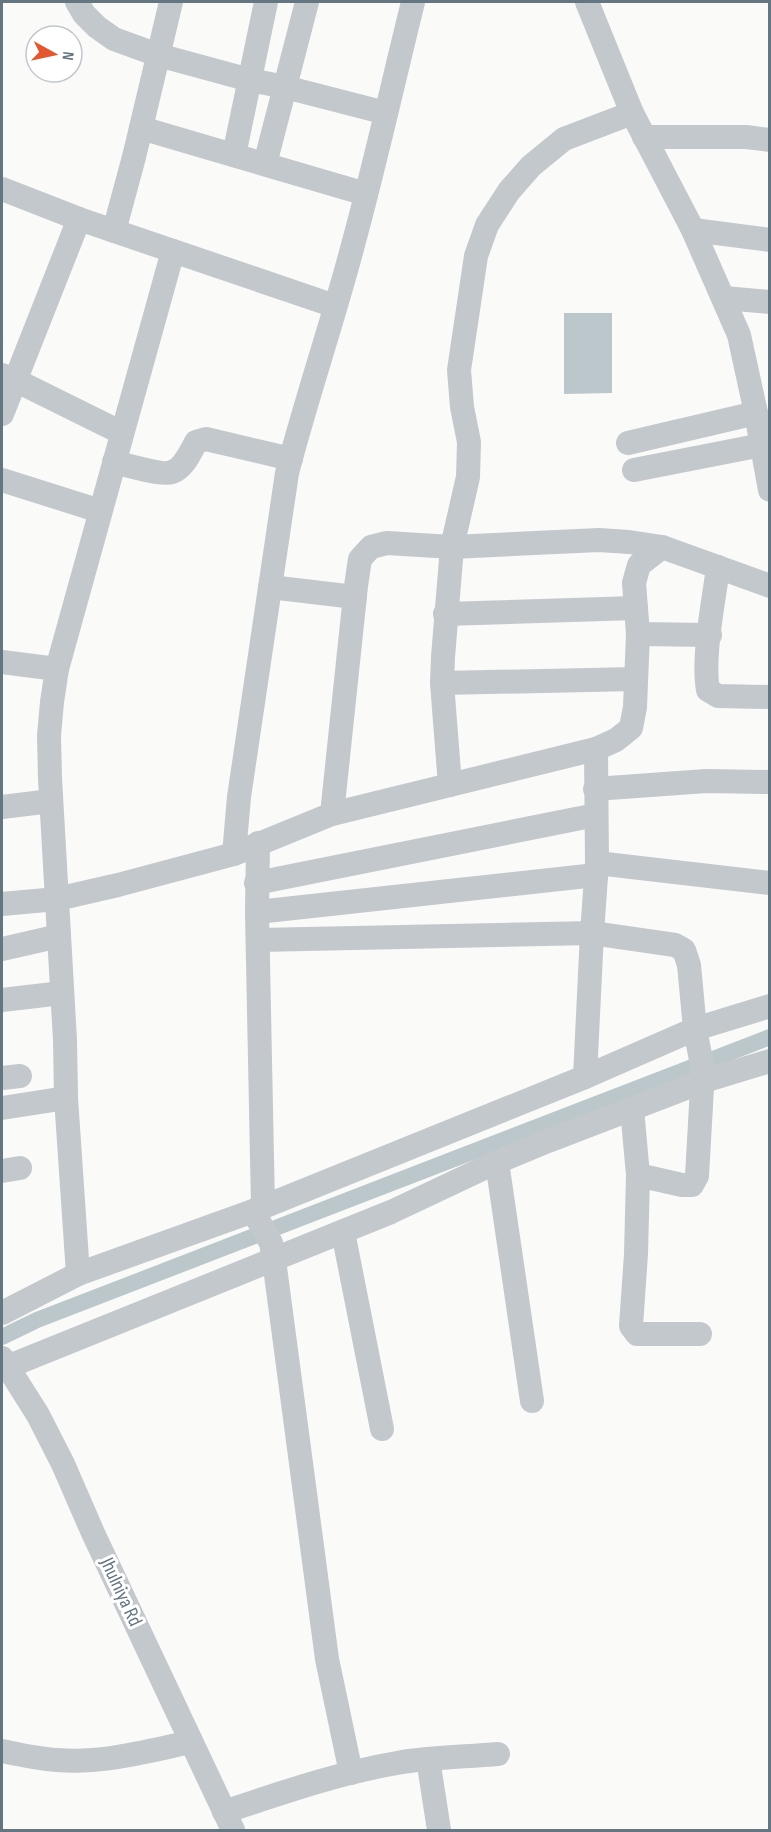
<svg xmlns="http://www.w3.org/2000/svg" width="771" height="1832" viewBox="0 0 771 1832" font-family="'Sofia Sans Condensed',sans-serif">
<rect width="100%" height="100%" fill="#fafaf8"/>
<!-- water -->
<polygon fill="#bbc7cb" points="564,313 612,313 612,393 564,394"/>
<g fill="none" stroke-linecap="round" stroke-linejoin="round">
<!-- canal -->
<polyline stroke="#bbc7cb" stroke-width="16" points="2,1337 37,1320 770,1037"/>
<!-- minor -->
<g stroke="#c3c8cc" stroke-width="24">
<polyline points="77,2 84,14 97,27 114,39 158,55 250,80 285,87 386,113"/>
<polyline points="587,2 632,113 693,230 739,335 756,413 770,490"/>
<polyline points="141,128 366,194"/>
<polyline points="644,137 746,137 770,140"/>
<polyline points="234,155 266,2"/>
<polyline points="265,164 307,2"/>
<polyline points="2,189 79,219 335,306"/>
<polyline points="693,230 770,240"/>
<polyline points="114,231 134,157 171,2"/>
<polyline points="724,298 770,302"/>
<polyline points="2,375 15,380 122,433"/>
<polyline points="2,414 79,219"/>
<polyline points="628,443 756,413"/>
<path d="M114 462C126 465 162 476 172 472 184 468 191 451 196 442L206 439 291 459"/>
<polyline points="634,470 762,445"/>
<polyline points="2,480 100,511"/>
<path d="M718 567C714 601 702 656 708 690L718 696 770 697"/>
<polyline points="270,587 355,597"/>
<polyline points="445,614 636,608"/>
<polyline points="638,634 710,635"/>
<polyline points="2,662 57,669"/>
<polyline points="442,683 636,679"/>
<polyline points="450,785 442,683 443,657 452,547 468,477 469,442 462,407 459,370 476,256 487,225 509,191 531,166 564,139 632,113"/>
<polyline points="595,789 706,781 770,782"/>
<polyline points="2,807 51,801"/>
<polyline points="332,814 356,586 360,559 371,547 387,543 452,547 599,540 629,542 662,547"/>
<polyline points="258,843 257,912 263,1207"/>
<path d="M234 854 239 797 287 473C307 396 333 321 353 245 375 164 393 83 413 2"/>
<polyline points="597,863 770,883"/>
<polyline points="256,883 596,815"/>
<polyline points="2,904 57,899 118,885 234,854 332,814 596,749 616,740 631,728 635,707 638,634 634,583 639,565 662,547 770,586"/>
<polyline points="257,912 596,875"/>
<polyline points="258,940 592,933 675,945 684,950 689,965 695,1029 703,1070 697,1176 692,1185 682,1185 638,1175"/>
<polyline points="2,949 59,936"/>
<polyline points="2,1000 62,993"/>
<polyline points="585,1077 592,933 597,863 596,749"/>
<polyline points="2,1078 20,1076"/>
<polyline points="2,1108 66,1098"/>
<polyline points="632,1109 638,1175 636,1254 631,1326 637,1334 700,1334"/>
<polyline points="497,1162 532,1401"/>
<polyline points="2,1171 20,1168"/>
<polyline points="253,1211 271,1243 274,1260 327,1659 351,1773"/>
<polyline points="343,1232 382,1429"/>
<polyline points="78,1274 66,1098 65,1040 50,778 49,736 52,702 57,669 173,251"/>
<polyline points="2,1313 78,1274 253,1211 585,1077 695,1029 770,1006"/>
<polyline points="2,1358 38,1415 63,1464 93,1533 233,1830"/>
<polyline points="2,1369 391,1212 497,1162 548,1141 704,1081 770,1061"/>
<path d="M2 1751C20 1755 38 1759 57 1760 102 1764 147 1751 191 1742"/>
<polyline points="428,1759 439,1830"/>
<path d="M224 1812C281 1793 338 1773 397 1763 430 1757 464 1757 498 1754"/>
</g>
</g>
<g text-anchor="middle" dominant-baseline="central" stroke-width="6" stroke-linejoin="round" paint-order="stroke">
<!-- street labels -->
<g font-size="20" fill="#657683" stroke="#fff">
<text transform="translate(121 1592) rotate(65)">Jhulniya Rd</text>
</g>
</g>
<!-- border -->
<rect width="771" height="1832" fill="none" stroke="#657683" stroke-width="6"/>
<!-- north arrow -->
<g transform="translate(54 54) rotate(98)"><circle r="28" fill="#ffffff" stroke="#c1c8cd" stroke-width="1.5"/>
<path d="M0-4.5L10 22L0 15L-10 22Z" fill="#e4572e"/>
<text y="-9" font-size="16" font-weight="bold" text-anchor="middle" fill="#657683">N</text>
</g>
</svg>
